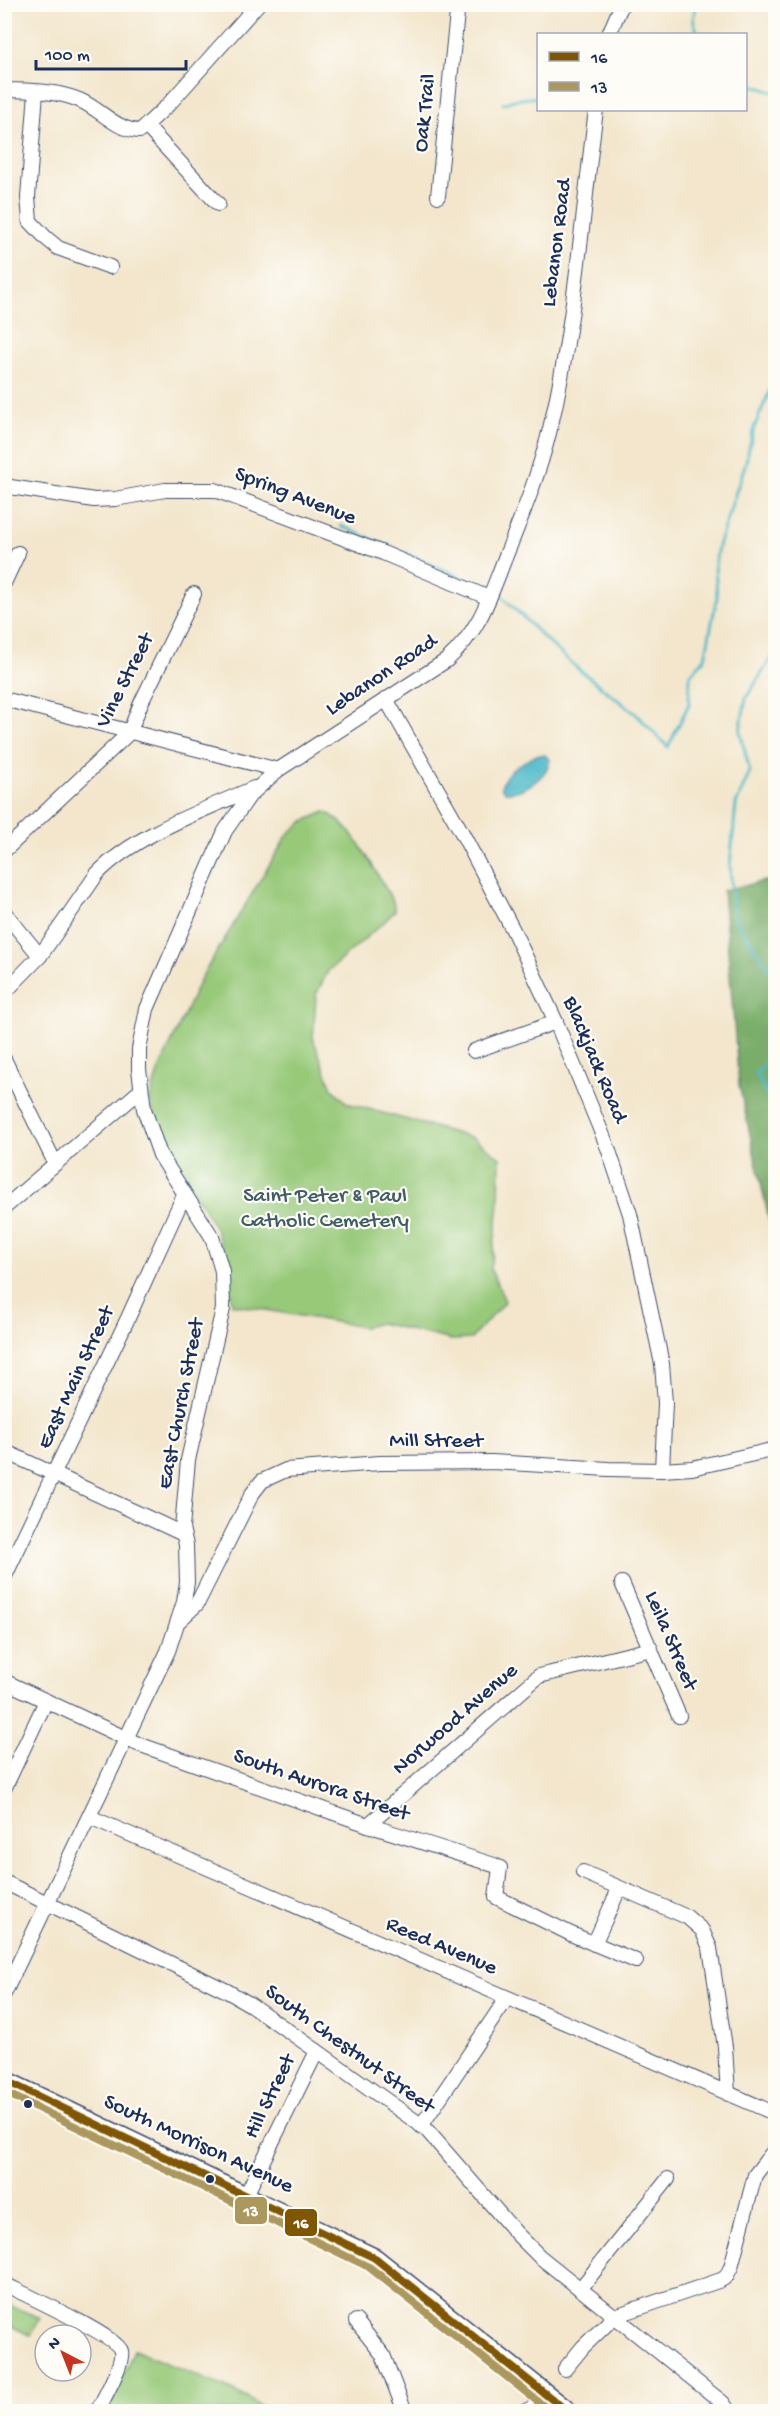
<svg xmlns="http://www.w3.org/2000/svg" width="780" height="2416" viewBox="0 0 780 2416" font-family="'Gochi Hand',sans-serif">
<rect width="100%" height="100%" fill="#fdfcf7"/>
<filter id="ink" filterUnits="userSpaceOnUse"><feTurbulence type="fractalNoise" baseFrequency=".0167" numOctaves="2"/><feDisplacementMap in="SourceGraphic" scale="12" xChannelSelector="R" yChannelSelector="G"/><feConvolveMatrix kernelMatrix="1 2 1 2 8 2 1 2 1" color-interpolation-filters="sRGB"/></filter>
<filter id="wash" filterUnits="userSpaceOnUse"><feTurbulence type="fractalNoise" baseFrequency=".008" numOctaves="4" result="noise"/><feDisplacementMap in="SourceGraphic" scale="24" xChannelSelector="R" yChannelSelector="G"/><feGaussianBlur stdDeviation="1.35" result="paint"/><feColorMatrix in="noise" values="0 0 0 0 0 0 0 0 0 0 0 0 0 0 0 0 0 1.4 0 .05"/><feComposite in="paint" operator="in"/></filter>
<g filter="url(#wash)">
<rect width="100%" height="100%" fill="#f3e6cc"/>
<!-- green -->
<g fill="#97c979" stroke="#597c6c" stroke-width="1.5">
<path d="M325 812C354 824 376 874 393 901L395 911 383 923 328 971 316 995 313 1039 332 1088 347 1103 473 1138 500 1157 499 1204 491 1270 505 1301 471 1339 451 1340 380 1323 364 1327 232 1304 224 1256 216 1230 201 1203 176 1167 157 1126 150 1099 158 1072 201 978 288 834 304 821Z"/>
<polygon points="4,2303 40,2318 31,2336 5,2323"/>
<polygon points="134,2350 232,2390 270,2411 107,2411"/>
</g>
<!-- forest -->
<polygon fill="#79ad69" stroke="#4a6e64" stroke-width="1.5" points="775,879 776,879 775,1246 739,1085 723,890"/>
<!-- water -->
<path fill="#4ebac8" stroke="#347493" stroke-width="1.5" d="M537 755H545L550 760C547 778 522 794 505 792L501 787C506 769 522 763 537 755Z"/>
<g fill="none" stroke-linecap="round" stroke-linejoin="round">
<!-- stream -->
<g stroke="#4ebac8" stroke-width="3">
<polyline points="692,4 695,10 693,19 698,34"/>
<polyline points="746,83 776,93"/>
<polyline points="503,104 513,100 538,97"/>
<polyline points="341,526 484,587"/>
<polyline points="776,585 769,605 776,634"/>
<polyline points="502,596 548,642 577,668 636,714 668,747 689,704 690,675 705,658 717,597 715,565 718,546 745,465 754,428 774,381 776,370"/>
<polyline points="776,651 746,698 740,731 750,772 736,804 730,866 734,918 776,980"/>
<polyline points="776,1054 756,1073 776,1115"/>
</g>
</g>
</g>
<g filter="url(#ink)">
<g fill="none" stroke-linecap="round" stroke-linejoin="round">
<defs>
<g id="minor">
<polyline points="609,34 622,4"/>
<path d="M4 90C29 91 55 90 79 100 101 109 115 130 140 131L169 104 258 4"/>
<polyline points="36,92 28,197 30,221 46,238 58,248 110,267"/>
<polyline points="146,126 218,204"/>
<polyline points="438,196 457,13 456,4"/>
<polyline points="4,486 94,500 115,499 165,490 215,490 383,553 489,598"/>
<polyline points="4,583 18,553"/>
<polyline points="4,699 278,770"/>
<polyline points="386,699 461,831 514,932 556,1022 608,1148 630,1214 662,1364 665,1403 662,1470"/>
<polyline points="4,851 129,733 141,703 194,594"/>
<polyline points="4,912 40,956"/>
<path d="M4 993 40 956 97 874C134 835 204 810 254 788"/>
<polyline points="474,1051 556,1022"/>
<polyline points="4,1059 55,1163"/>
<polyline points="4,1208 141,1090"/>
<polyline points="4,1451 183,1534"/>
<polyline points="4,1578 128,1318 184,1195"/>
<polyline points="622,1583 679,1716"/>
<polyline points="180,1620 197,1604 252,1494 262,1481 286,1470 380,1463 492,1462 608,1469 662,1470 692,1468 776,1449"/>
<polyline points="4,1681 138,1744 368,1825 494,1865 500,1868 496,1897 571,1934 636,1961"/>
<polyline points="4,1789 46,1701"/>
<polyline points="90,1817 776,2114"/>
<polyline points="368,1825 539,1676 651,1649"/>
<polyline points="583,1872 687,1917 702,1930 710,1948 725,2047 728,2094"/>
<polyline points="4,1882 227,1991 251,2005 317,2051 425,2128 516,2233 539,2256 723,2403 729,2412"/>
<polyline points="594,1944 619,1889"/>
<path d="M4 1994 168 1651 184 1602 187 1582 186 1545 182 1528 188 1460 223 1309 222 1271 212 1237 160 1155 144 1109 139 1069V1049L147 1009 225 831 250 795 278 770 447 660C480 630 489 599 505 558 522 516 539 474 550 429 575 325 582 216 596 110"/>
<polyline points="421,2126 507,1998"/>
<polyline points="246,2195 317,2051"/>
<path d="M4 2284C22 2293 118 2337 121 2351 124 2364 103 2399 97 2412"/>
<polyline points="580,2289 668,2179"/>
<polyline points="356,2321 383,2355 405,2412"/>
<polyline points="565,2369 583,2347 615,2316 721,2280 726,2277 731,2267 755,2175 776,2148"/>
<polyline points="523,2412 530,2409 535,2412"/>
<polyline points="540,2412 552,2398"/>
</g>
<polyline id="major" points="4,2080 375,2258 569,2412"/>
</defs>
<!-- minor casing -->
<use href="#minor" stroke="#3b4a6e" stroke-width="16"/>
<!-- major casing -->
<use href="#major" stroke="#3b4a6e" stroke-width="21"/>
<!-- minor -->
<use href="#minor" stroke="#fff" stroke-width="14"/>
<!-- major -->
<use href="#major" stroke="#fff" stroke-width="18"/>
<defs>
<polyline id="bus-1" points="4,2080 375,2258 568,2412"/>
<polyline id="bus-2" points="4,2092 369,2267 551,2412"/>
</defs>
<!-- bus-1 casing -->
<use href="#bus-1" stroke="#fdfcf7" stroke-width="12"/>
<!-- bus-2 casing -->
<use href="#bus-2" stroke="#fdfcf7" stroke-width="12"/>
<!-- bus-1 -->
<use href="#bus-1" stroke="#815601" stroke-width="8"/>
<!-- bus-2 -->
<use href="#bus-2" stroke="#ac985d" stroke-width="8"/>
</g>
</g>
<!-- markers -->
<g fill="#1b2f5e" stroke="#fdfcf7" stroke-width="2">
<circle cx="28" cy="2104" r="5"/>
<circle cx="210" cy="2179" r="5"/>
</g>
<g text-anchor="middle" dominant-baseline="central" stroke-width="4.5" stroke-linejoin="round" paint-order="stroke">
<!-- street labels -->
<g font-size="22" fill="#1b2f5e" stroke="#fdfcf7">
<text transform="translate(426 113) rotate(-84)">Oak Trail</text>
<text transform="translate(558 243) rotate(-83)">Lebanon Road</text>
<text transform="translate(295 497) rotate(21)">Spring Avenue</text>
<text transform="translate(382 676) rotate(-34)">Lebanon Road</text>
<text transform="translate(126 681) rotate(-63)">Vine Street</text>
<text transform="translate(594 1060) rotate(67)">Blackjack Road</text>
<text transform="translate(77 1378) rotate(-65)">East Main Street</text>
<text transform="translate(182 1404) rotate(-79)">East Church Street</text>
<text x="436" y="1442">Mill Street</text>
<text transform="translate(670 1641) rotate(67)">Leila Street</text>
<text transform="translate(456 1720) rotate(-41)">Norwood Avenue</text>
<text transform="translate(321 1786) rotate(19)">South Aurora Street</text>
<text transform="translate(441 1947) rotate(23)">Reed Avenue</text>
<text transform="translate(349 2050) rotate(36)">South Chestnut Street</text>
<text transform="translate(271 2097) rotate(-64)">Hill Street</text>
<text transform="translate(198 2145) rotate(25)">South Morrison Avenue</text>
</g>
<!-- park labels -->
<g font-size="22" fill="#405d66" stroke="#fdfcf7">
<text x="325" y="1197">Saint Peter &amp; Paul<tspan x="325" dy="25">Catholic Cemetery</tspan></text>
</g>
</g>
<g stroke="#fdfcf7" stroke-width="2">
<rect x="234" y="2196" width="34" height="29" rx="6" fill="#ac985d"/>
<rect x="284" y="2208" width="34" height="29" rx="6" fill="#815601"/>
</g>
<g font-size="16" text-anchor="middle" font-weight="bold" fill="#fff">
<text x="251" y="2216">13</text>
<text x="301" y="2228">16</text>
</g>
<!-- margin -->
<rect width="780" height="2416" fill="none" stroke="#fdfcf7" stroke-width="24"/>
<!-- legend -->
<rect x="537" y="33" width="210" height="78" fill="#fdfcf7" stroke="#a3aaba" stroke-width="1.5"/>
<rect x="549" y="52" width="30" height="9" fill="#815601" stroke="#a3aaba" stroke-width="1.5"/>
<text x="591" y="63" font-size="18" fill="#1b2f5e">16</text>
<rect x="549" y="82" width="30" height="9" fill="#ac985d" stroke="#a3aaba" stroke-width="1.5"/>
<text x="591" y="93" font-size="18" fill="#1b2f5e">13</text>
<!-- north arrow -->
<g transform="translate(63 2353) rotate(318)"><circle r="28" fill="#fdfcf7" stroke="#a3aaba" stroke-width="1.5"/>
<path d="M0-4.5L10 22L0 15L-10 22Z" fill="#c8321e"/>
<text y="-9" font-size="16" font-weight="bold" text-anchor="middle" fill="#1b2f5e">N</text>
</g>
<!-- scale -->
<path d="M36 60v9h150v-9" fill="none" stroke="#1b2f5e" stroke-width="3"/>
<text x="45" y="60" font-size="18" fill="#1b2f5e" stroke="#fdfcf7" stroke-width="4.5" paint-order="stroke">100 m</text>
</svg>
